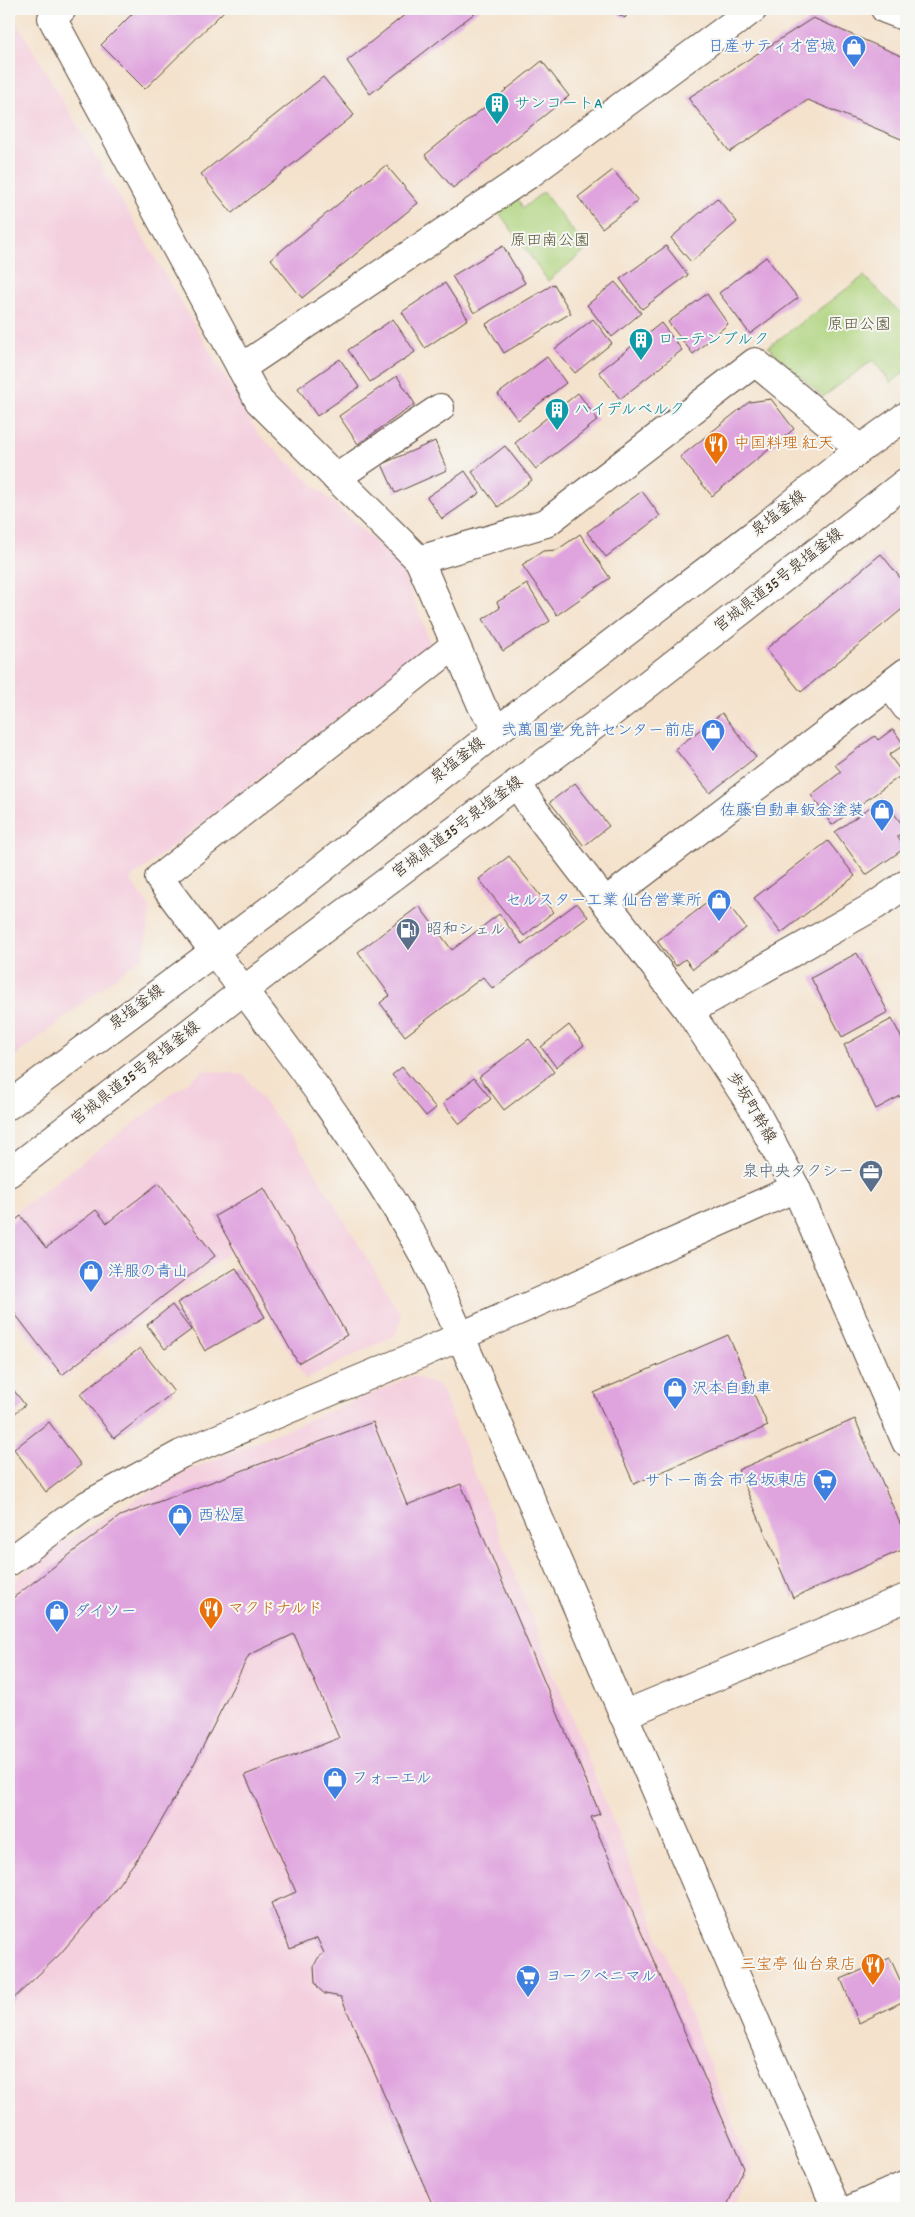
<svg xmlns="http://www.w3.org/2000/svg" width="915" height="2217" viewBox="0 0 915 2217" font-family="Dekko,'Klee One',sans-serif">
<rect width="100%" height="100%" fill="#f6f6f2"/>
<filter id="ink" filterUnits="userSpaceOnUse"><feTurbulence type="fractalNoise" baseFrequency=".02" numOctaves="2"/><feDisplacementMap in="SourceGraphic" scale="10" xChannelSelector="R" yChannelSelector="G"/><feConvolveMatrix kernelMatrix="1 2 1 2 8 2 1 2 1" color-interpolation-filters="sRGB"/></filter>
<filter id="wash" filterUnits="userSpaceOnUse"><feTurbulence type="fractalNoise" baseFrequency=".0096" numOctaves="4" result="noise"/><feDisplacementMap in="SourceGraphic" scale="20" xChannelSelector="R" yChannelSelector="G"/><feGaussianBlur stdDeviation="1.12" result="paint"/><feColorMatrix in="noise" values="0 0 0 0 0 0 0 0 0 0 0 0 0 0 0 0 0 1.4 0 .05"/><feComposite in="paint" operator="in"/></filter>
<g filter="url(#wash)">
<rect width="100%" height="100%" fill="#f4e2cc"/>
<!-- built -->
<g fill="#f4cfde">
<polygon points="9,13 22,31 259,435 400,564 431,645 130,879 150,908 144,955 9,1061"/>
<polygon points="204,1070 244,1075 307,1158 402,1317 395,1335 305,1379 230,1252 63,1380 9,1312 9,1217"/>
<polygon points="413,1376 440,1386 751,2169 737,2208 9,2208 9,1585 52,1549 178,1475"/>
</g>
<!-- green -->
<g fill="#aed37d" stroke="#747e4e">
<polygon points="543,192 587,249 548,281 498,211 517,197 523,208"/>
<polygon points="864,276 906,318 906,371 891,383 873,360 823,397 768,347"/>
</g>
<g id="blocks">
<!-- building -->
<g fill="#dfa3de">
<polygon points="137,9 226,9 145,89 101,45"/>
<polygon points="412,9 480,9 370,94 347,61"/>
<polygon points="609,9 630,9 625,18"/>
<polygon points="813,18 906,58 906,141 808,100 730,152 688,98"/>
<polygon points="542,61 569,96 453,188 425,155"/>
<polygon points="323,77 354,115 232,213 201,174"/>
<polygon points="386,165 418,203 302,298 271,259"/>
<polygon points="613,170 638,201 602,228 578,197"/>
<polygon points="717,198 737,222 691,262 671,238"/>
<polygon points="503,246 525,283 474,313 452,276"/>
<polygon points="666,246 688,275 642,309 620,279"/>
<polygon points="766,257 798,298 750,334 719,293"/>
<polygon points="615,282 641,313 612,337 587,305"/>
<polygon points="445,283 468,319 425,348 402,312"/>
<polygon points="554,284 571,313 504,353 486,324"/>
<polygon points="707,294 728,324 693,354 668,322"/>
<polygon points="393,319 415,352 370,382 348,350"/>
<polygon points="593,319 612,343 575,373 555,349"/>
<polygon points="661,323 682,350 620,399 599,372"/>
<polygon points="547,357 566,383 518,420 498,394"/>
<polygon points="340,359 359,387 317,416 298,388"/>
<polygon points="397,376 415,404 358,444 339,416"/>
<polygon points="578,393 598,420 536,469 515,443"/>
<polygon points="771,399 794,429 712,496 680,457 749,402"/>
<polygon points="435,441 447,470 395,493 382,464"/>
<polygon points="505,446 532,480 498,507 472,472"/>
<polygon points="465,471 480,493 442,519 427,497"/>
<polygon points="642,491 660,516 606,557 587,532"/>
<polygon points="580,534 610,578 557,615 522,565 543,551 557,550"/>
<polygon points="881,554 906,585 906,606 801,692 766,649"/>
<polygon points="527,584 550,621 503,651 483,619 500,608 497,602"/>
<polygon points="722,713 756,757 710,793 675,749"/>
<polygon points="893,729 904,745 889,755 903,774 832,825 811,795 841,772 835,765 875,736 878,740"/>
<polygon points="575,783 609,826 584,846 550,802"/>
<polygon points="883,798 906,830 897,836 905,848 866,875 835,832"/>
<polygon points="828,841 855,876 781,933 754,898"/>
<polygon points="509,856 553,912 524,936 479,879"/>
<polygon points="720,893 746,928 693,969 685,959 676,966 657,941"/>
<polygon points="577,903 588,917 493,989 483,977 405,1036 380,1003 390,995 358,952 419,906 452,950 499,914 522,944"/>
<polygon points="857,953 888,1012 842,1037 811,978"/>
<polygon points="892,1019 906,1047 906,1093 876,1109 844,1045"/>
<polygon points="569,1025 584,1045 556,1067 541,1047"/>
<polygon points="529,1039 554,1072 504,1110 479,1077"/>
<polygon points="402,1067 436,1108 426,1116 392,1075"/>
<polygon points="474,1078 491,1099 460,1124 443,1103"/>
<polygon points="159,1183 215,1256 62,1375 9,1306 9,1225 21,1216 46,1248 96,1210 107,1223"/>
<polygon points="264,1188 347,1335 298,1363 215,1216"/>
<polygon points="236,1268 265,1317 205,1351 177,1303"/>
<polygon points="906,1284 906,1302 900,1287"/>
<polygon points="172,1305 191,1330 165,1349 147,1325"/>
<polygon points="728,1335 768,1426 634,1484 594,1393"/>
<polygon points="140,1348 174,1392 114,1438 80,1394"/>
<polygon points="9,1384 25,1405 9,1418"/>
<polygon points="855,1419 906,1537 906,1548 793,1598 738,1470"/>
<polygon points="49,1422 81,1465 46,1492 14,1449"/>
<polygon points="373,1422 407,1505 461,1484 600,1814 591,1817 744,2168 727,2206 721,2208 434,2208 341,1997 325,1994 319,1989 315,1982 314,1966 318,1958 324,1953 317,1938 290,1949 271,1903 296,1892 245,1775 339,1738 294,1634 249,1655 194,1764 148,1844 106,1901 59,1955 9,2003 9,1601 120,1516"/>
<polygon points="890,1958 906,1993 906,2000 859,2023 841,1979"/>
</g>
</g>
</g>
<g filter="url(#ink)">
<use href="#blocks" fill-opacity="0" stroke="#574638" stroke-width="1"/>
<g fill="none" stroke-linecap="round" stroke-linejoin="round">
<defs>
<g id="minor">
<polyline points="62,9 52,18 259,401 419,560 482,706 498,730"/>
<polyline points="241,368 531,173 753,9"/>
<polyline points="336,478 440,408"/>
<polyline points="419,560 546,523 755,362 860,449"/>
<path d="M455 645 159 878C249 1000 351 1123 424 1256 437 1281 448 1309 460 1335L836 2208"/>
<polyline points="890,685 906,707"/>
<polyline points="517,783 532,807 689,1011 755,1111 796,1188 906,1442"/>
<polyline points="605,902 906,672"/>
<polyline points="689,1011 876,905 906,884"/>
<polyline points="9,1562 87,1505 181,1454 418,1355 796,1188"/>
<polyline points="623,1715 906,1598"/>
<polyline points="854,2208 906,2185"/>
</g>
<g id="major">
<polyline points="9,1105 272,908 498,730 765,526 860,449 906,416"/>
<polyline points="9,1173 301,946 611,713 906,482"/>
</g>
<polyline id="highway" points="885,9 906,17"/>
</defs>
<!-- minor casing -->
<use href="#minor" stroke="#574638" stroke-width="30"/>
<!-- major casing -->
<use href="#major" stroke="#574638" stroke-width="30"/>
<!-- highway casing -->
<use href="#highway" stroke="#574638" stroke-width="30"/>
<!-- minor -->
<use href="#minor" stroke="#fff" stroke-width="28"/>
<!-- major -->
<use href="#major" stroke="#fff" stroke-width="28"/>
<!-- highway -->
<use href="#highway" stroke="#fff" stroke-width="28"/>
</g>
</g>
<!-- icons -->
<defs>
<symbol id="shop-pin" viewBox="-11 -11 22 30"><path d="M0 17L-7.5 6A9.5 9.5 0 1 1 7.5 6Z" fill="#3f7fe0" stroke="#f6f6f2"/><path d="M-5-2.5h2.3a2.7 3.5 0 0 1 5.4 0H5L5.5 6h-11ZM-1.5-2.5h3a1.5 2.3 0 0 0-3 0Z" fill="#fff"/></symbol>
<symbol id="building-pin" viewBox="-11 -11 22 30"><path d="M0 17L-7.5 6A9.5 9.5 0 1 1 7.5 6Z" fill="#0f9aa8" stroke="#f6f6f2"/><path d="M-4-6H4V6H1V3H-1V6H-4ZM-2.5-4.3h1.7v1.8h-1.7ZM.8-4.3h1.7v1.8H.8ZM-2.5-1h1.7V.8h-1.7ZM.8-1h1.7V.8H.8Z" fill="#fff"/></symbol>
<symbol id="restaurant-pin" viewBox="-11 -11 22 30"><path d="M0 17L-7.5 6A9.5 9.5 0 1 1 7.5 6Z" fill="#e8710a" stroke="#f6f6f2"/><path d="M-5-6h1v4h1v-4h1v4h1v-4h1v5L-1.5 .5V6h-2V.5L-5-1ZM5-6V6H3V1.5H1.5Q1.5-4 5-6Z" fill="#fff"/></symbol>
<symbol id="fuel-pin" viewBox="-11 -11 22 30"><path d="M0 17L-7.5 6A9.5 9.5 0 1 1 7.5 6Z" fill="#5c6f8a" stroke="#f6f6f2"/><path d="M-5.5-6h7V0h2V4h1.3V-2.5L3-4.5l.8-.8L6-3V5H2.5V1h-1V6h-7ZM-4.2-4.7v3.2H.2V-4.7Z" fill="#fff"/></symbol>
<symbol id="office-pin" viewBox="-11 -11 22 30"><path d="M0 17L-7.5 6A9.5 9.5 0 1 1 7.5 6Z" fill="#5c6f8a" stroke="#f6f6f2"/><path d="M-6-3h4V-5.5h4V-3h4V5H-6ZM-1-4.5V-3h2v-1.5ZM-6 0V1H6V0Z" fill="#fff"/></symbol>
<symbol id="supermarket-pin" viewBox="-11 -11 22 30"><path d="M0 17L-7.5 6A9.5 9.5 0 1 1 7.5 6Z" fill="#3f7fe0" stroke="#f6f6f2"/><path d="M-6-5.5h2.5l.6 2H6L4.5 2H-2.5L-4.4-4H-6ZM-1.5 3.2a1.3 1.3 0 1 0 .1 0ZM3 3.2a1.3 1.3 0 1 0 .1 0Z" fill="#fff"/></symbol>
</defs>
<g fill-rule="evenodd">
<use href="#shop-pin" x="840" y="33" width="28" height="38"/>
<use href="#building-pin" x="483" y="90" width="28" height="38"/>
<use href="#building-pin" x="627" y="326" width="28" height="38"/>
<use href="#building-pin" x="543" y="396" width="28" height="38"/>
<use href="#restaurant-pin" x="702" y="430" width="28" height="38"/>
<use href="#shop-pin" x="699" y="717" width="28" height="38"/>
<use href="#shop-pin" x="868" y="797" width="28" height="38"/>
<use href="#shop-pin" x="705" y="887" width="28" height="38"/>
<use href="#fuel-pin" x="394" y="916" width="28" height="38"/>
<use href="#office-pin" x="857" y="1158" width="28" height="38"/>
<use href="#shop-pin" x="77" y="1258" width="28" height="38"/>
<use href="#shop-pin" x="661" y="1375" width="28" height="38"/>
<use href="#supermarket-pin" x="811" y="1467" width="28" height="38"/>
<use href="#shop-pin" x="166" y="1502" width="28" height="38"/>
<use href="#restaurant-pin" x="197" y="1595" width="28" height="38"/>
<use href="#shop-pin" x="43" y="1598" width="28" height="38"/>
<use href="#shop-pin" x="321" y="1765" width="28" height="38"/>
<use href="#restaurant-pin" x="859" y="1951" width="28" height="38"/>
<use href="#supermarket-pin" x="514" y="1963" width="28" height="38"/>
</g>
<g text-anchor="middle" dominant-baseline="central" stroke-width="4" stroke-linejoin="round" paint-order="stroke">
<!-- shop labels -->
<g font-size="16" fill="#366cbe" stroke="#f6f6f2" text-anchor="start">
<text x="836" y="47" text-anchor="end">日産サティオ宮城</text>
<text x="696" y="731" text-anchor="end">弐萬圓堂 免許センター前店</text>
<text x="864" y="811" text-anchor="end">佐藤自動車鈑金塗装</text>
<text x="702" y="901" text-anchor="end">セルスター工業 仙台営業所</text>
<text x="108" y="1272">洋服の青山</text>
<text x="692" y="1389">沢本自動車</text>
<text x="808" y="1481" text-anchor="end">サトー商会 市名坂東店</text>
<text x="198" y="1516">西松屋</text>
<text x="74" y="1612">ダイソー</text>
<text x="352" y="1779">フォーエル</text>
<text x="546" y="1977">ヨークベニマル</text>
</g>
<!-- culture labels -->
<g font-size="16" fill="#0d838f" stroke="#f6f6f2" text-anchor="start">
<text x="514" y="104">サンコートA</text>
<text x="658" y="340">ローテンブルク</text>
<text x="574" y="410">ハイデルベルク</text>
</g>
<!-- park labels -->
<g font-size="16" fill="#585436" stroke="#f6f6f2">
<text x="550" y="241">原田南公園</text>
<text x="859" y="325">原田公園</text>
</g>
<!-- food labels -->
<g font-size="16" fill="#c56008" stroke="#f6f6f2" text-anchor="start">
<text x="734" y="444">中国料理 紅天</text>
<text x="228" y="1609">マクドナルド</text>
<text x="856" y="1965" text-anchor="end">三宝亭 仙台泉店</text>
</g>
<!-- street labels -->
<g font-size="16" fill="#3b2a1e" stroke="#f6f6f2">
<text transform="translate(779 514) rotate(-38)">泉塩釜線</text>
<text transform="translate(779 581) rotate(-38)">宮城県道35号泉塩釜線</text>
<text transform="translate(458 761) rotate(-38)">泉塩釜線</text>
<text transform="translate(458 828) rotate(-37)">宮城県道35号泉塩釜線</text>
<text transform="translate(137 1008) rotate(-37)">泉塩釜線</text>
<text transform="translate(136 1074) rotate(-38)">宮城県道35号泉塩釜線</text>
<text transform="translate(751 1108) rotate(59)">歩坂町幹線</text>
</g>
<!-- service labels -->
<g font-size="16" fill="#4e5e75" stroke="#f6f6f2" text-anchor="start">
<text x="426" y="930">昭和シェル</text>
<text x="854" y="1172" text-anchor="end">泉中央タクシー</text>
</g>
</g>
<!-- margin -->
<rect width="915" height="2217" fill="none" stroke="#f6f6f2" stroke-width="30"/>
</svg>
